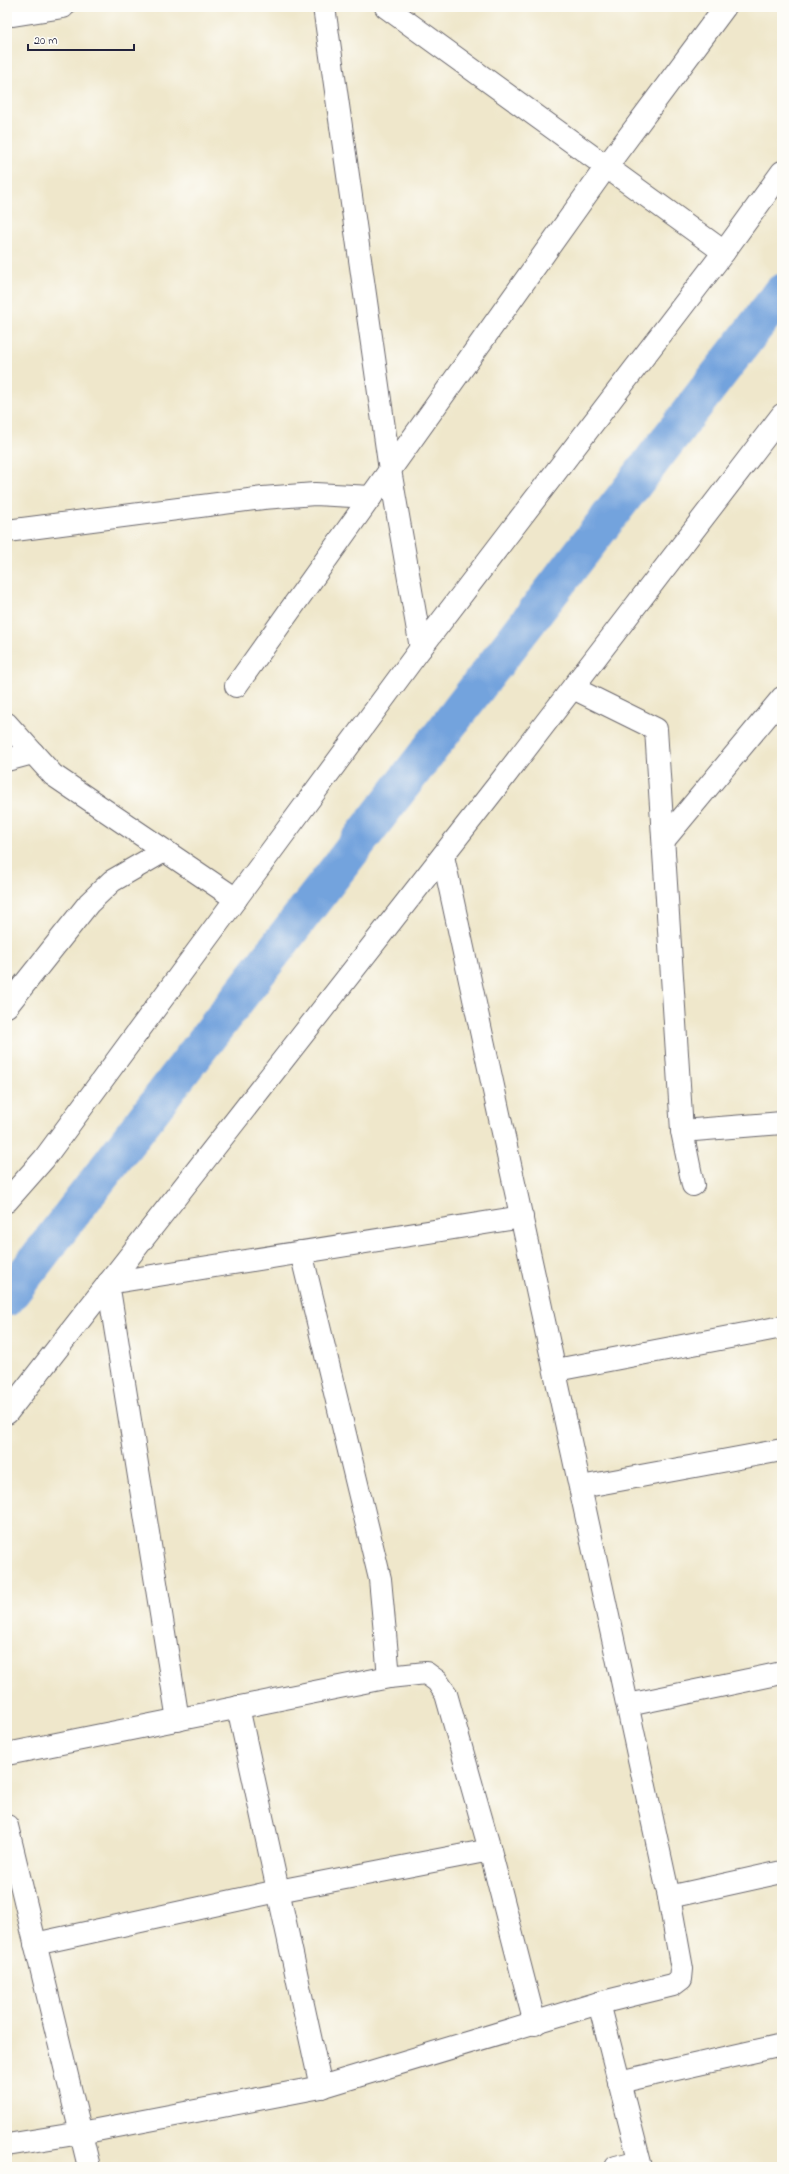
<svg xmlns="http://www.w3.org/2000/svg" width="789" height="2174" viewBox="0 0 789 2174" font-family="'Indie Flower',sans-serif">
<rect width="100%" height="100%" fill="#fdfcf7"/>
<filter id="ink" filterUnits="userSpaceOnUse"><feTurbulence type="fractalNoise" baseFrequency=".025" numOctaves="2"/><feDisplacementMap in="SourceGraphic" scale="8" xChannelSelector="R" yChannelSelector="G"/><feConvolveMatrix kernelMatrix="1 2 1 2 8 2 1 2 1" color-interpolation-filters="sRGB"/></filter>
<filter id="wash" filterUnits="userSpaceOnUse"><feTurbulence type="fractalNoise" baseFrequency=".012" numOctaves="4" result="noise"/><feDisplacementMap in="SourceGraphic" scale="16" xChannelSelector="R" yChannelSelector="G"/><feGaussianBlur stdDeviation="0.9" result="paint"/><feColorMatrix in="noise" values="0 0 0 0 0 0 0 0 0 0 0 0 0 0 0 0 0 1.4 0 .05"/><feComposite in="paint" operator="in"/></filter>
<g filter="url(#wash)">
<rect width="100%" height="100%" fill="#efe7cb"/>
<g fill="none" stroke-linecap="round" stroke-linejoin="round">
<!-- canal -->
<polyline stroke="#73a3dd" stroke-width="37" points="7,1298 782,292"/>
</g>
</g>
<g filter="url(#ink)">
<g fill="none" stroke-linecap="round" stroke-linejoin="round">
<defs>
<g id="street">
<polyline points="324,7 390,470 421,648"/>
<polyline points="386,7 724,252"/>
<polyline points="13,15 63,7"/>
<polyline points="7,531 263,498 315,494 371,497"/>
<polyline points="236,686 606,167 725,7"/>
<polyline points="573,688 656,729 682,1131 693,1185"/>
<polyline points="7,724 53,775 236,899"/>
<polyline points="7,760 33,753"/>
<polyline points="664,840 782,698"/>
<polyline points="443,856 669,1897 782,1872"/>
<polyline points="7,1006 89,903 112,881 164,851"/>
<polyline points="682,1131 782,1123"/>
<polyline points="301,1252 380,1579 389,1677"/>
<polyline points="556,1370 782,1327"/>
<polyline points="581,1487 782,1450"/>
<polyline points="628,1705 782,1673"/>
<polyline points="238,1707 321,2087"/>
<polyline points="178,1720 108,1283 522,1217"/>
<polyline points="7,1754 389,1677 426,1673 437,1681 446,1694 490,1850 535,2024"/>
<polyline points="7,1826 89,2167"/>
<polyline points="35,1944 278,1891 490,1850"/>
<polyline points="599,2003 641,2167"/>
<polyline points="619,2082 782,2045"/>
<polyline points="7,2145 81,2133 321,2087 599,2003 673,1985 681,1979 682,1969 669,1897"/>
<polyline points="616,2167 639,2161"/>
</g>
<g id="secondary">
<polyline points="7,1201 44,1159 421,648 724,252 782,172"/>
<polyline points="7,1413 501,781 782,415"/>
</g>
</defs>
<!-- street casing -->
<use href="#street" stroke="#6a676d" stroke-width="24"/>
<!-- secondary casing -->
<use href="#secondary" stroke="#6a676d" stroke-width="24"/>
<!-- street -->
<use href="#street" stroke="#fff" stroke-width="22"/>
<!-- secondary -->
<use href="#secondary" stroke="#fff" stroke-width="22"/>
</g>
</g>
<!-- margin -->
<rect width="789" height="2174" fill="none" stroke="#fdfcf7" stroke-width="24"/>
<!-- scale -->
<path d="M28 44v6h106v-6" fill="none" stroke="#22223b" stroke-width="2"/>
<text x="34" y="44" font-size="12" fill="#22223b" stroke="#fdfcf7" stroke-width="3" paint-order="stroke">20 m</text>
</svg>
